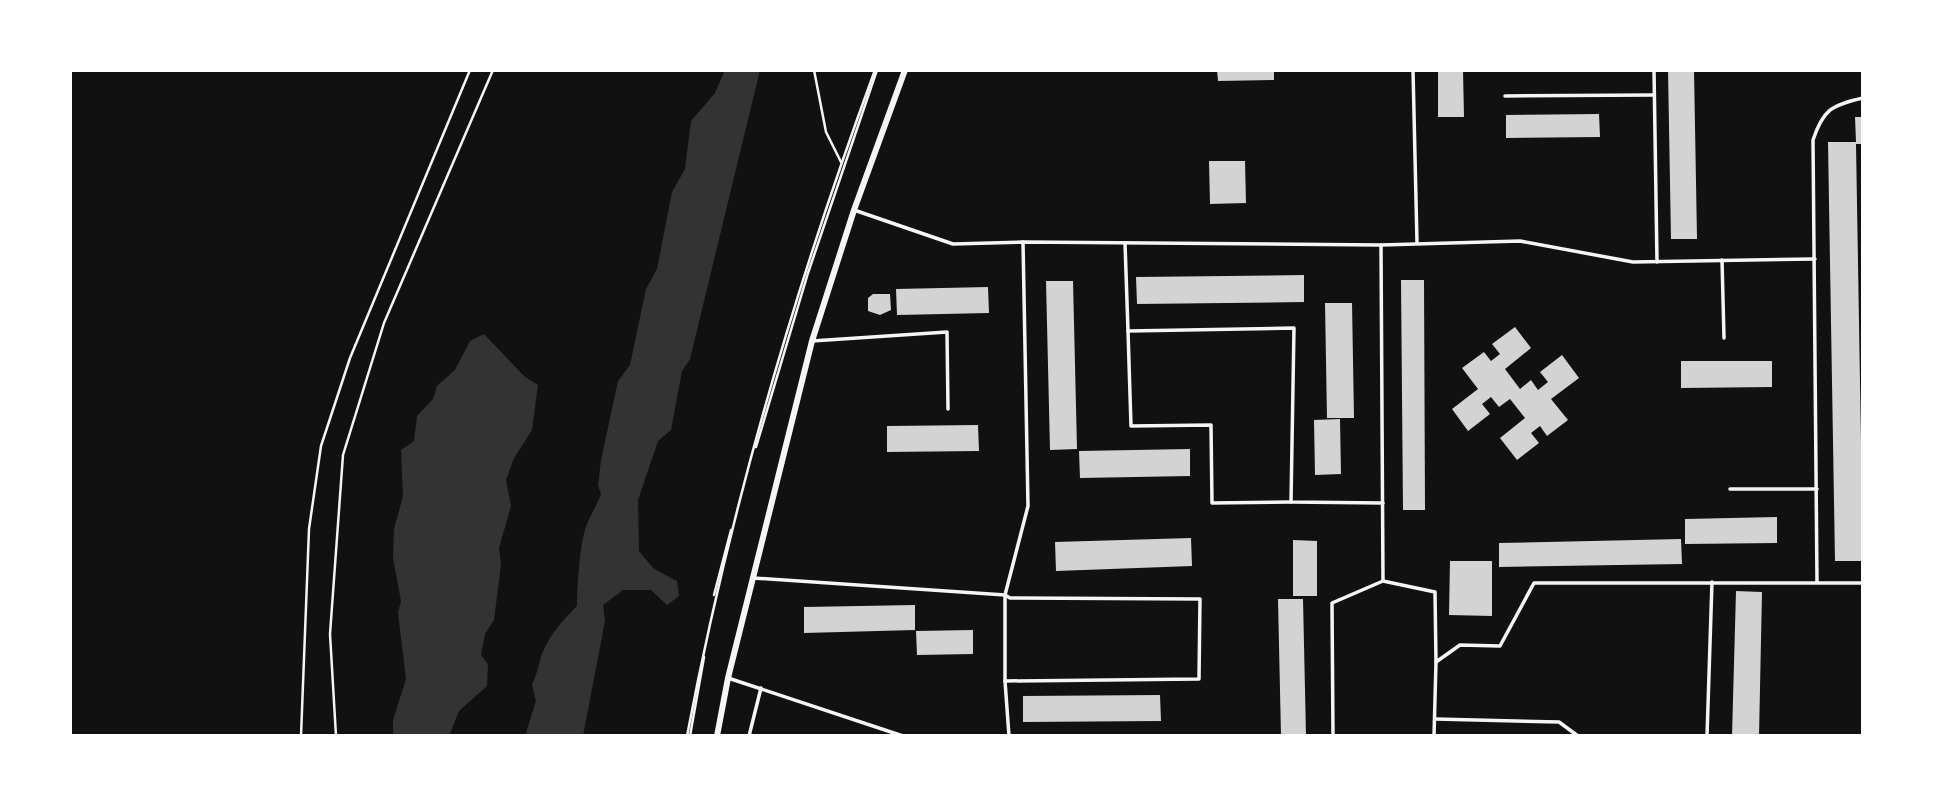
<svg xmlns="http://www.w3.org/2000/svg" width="1933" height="806" viewBox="0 0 1933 806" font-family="Commissioner,sans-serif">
<rect width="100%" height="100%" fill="#111"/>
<!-- water -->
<g fill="#333">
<path d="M725 70H760L690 359 682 371 671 430 658 441 638 500 639 551 654 569 677 581 679 596 667 605 651 590H623L603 605 605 621 583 736H525L536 701 532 684C539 671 539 658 545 647 553 631 565 618 577 606 577 588 580 540 587 524 591 514 597 505 601 494L598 486 601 460 618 381 630 365 646 289 657 269 672 192 685 169 691 121 715 93Z"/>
<polygon points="484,334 524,376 538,385 532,430 514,458 506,480 511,506 499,548 501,565 494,620 485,634 481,655 488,664 487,686 459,711 449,736 393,736 393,720 406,679 398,613 401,601 393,558 394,529 403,496 401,450 414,441 417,416 433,399 437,386 455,370 470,341"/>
</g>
<!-- building -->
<g fill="#d3d3d3">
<polygon points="1217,70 1274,70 1274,80 1218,81"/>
<polygon points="1438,70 1463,70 1464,117 1438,117"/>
<polygon points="1668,70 1694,70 1697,239 1671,239"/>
<polygon points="1599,114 1600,137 1506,138 1506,115"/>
<polygon points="1855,117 1863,117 1863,144 1856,144 1863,561 1835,561 1828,142 1856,142"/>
<polygon points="1209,161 1245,161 1246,203 1210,204"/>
<polygon points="1304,275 1304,302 1137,304 1136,277"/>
<polygon points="1401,280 1424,280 1425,510 1403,510"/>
<polygon points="1046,281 1073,281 1077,449 1050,450"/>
<polygon points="988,287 989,313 897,315 896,289"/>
<polygon points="873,294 890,294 891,310 880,315 868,311 868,298"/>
<polygon points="1325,303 1352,303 1354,418 1327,418"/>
<polygon points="1515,327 1531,348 1505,369 1520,389 1531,380 1538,390 1548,382 1540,372 1562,355 1579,378 1551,399 1568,420 1547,436 1540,426 1531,433 1539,443 1517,460 1500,438 1525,418 1510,399 1499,407 1491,397 1482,404 1490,414 1468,431 1452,409 1478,389 1462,368 1484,352 1491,361 1500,354 1492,344"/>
<polygon points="1681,361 1772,361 1772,387 1681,388"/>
<polygon points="1340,419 1341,474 1315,475 1314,420"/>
<polygon points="978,425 979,451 887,452 887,426"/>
<polygon points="1190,449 1190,476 1080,478 1079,451"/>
<polygon points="1777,517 1777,543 1685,544 1685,519"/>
<polygon points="1191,538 1192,566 1056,571 1055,542"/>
<polygon points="1681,539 1682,564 1499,567 1499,543"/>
<polygon points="1293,540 1317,541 1317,596 1293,596"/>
<polygon points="1450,561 1492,561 1492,616 1449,615"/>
<polygon points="1736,591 1762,592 1759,736 1732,736"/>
<polygon points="1278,599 1303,599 1306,736 1281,736"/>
<polygon points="915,605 915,630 804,633 804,607"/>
<polygon points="973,630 973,654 917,655 916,631"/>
<polygon points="1160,695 1161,721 1023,722 1023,696"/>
</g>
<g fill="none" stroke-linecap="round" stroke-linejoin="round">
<!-- path -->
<g stroke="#f5f5f5" stroke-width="2.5">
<polyline points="814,70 826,132 841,162"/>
<polyline points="756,447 808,273 877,70"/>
<polyline points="714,595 731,530"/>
<polyline points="301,736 309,529 321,446 350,358 470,70"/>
<polyline points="336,736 330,634 343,455 384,323 493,70"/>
<path d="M687 736C730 509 795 287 875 70"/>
<polyline points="690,736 704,657"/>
</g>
<!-- service -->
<g stroke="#f5f5f5" stroke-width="3.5">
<polyline points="1413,70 1417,243"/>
<polyline points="1654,70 1657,262"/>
<polyline points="1505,96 1654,95"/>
<polyline points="854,210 953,244 1023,242 1381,245 1520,241 1633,262 1815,259"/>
<polyline points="1125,243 1128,331 1294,328 1291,502 1383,503"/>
<polyline points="1381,245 1383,581 1435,592 1436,662"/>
<polyline points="1722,260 1724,338"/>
<polyline points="1128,331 1131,426 1211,425 1212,503 1291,502"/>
<polyline points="812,341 947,332 948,409"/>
<polyline points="1730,489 1817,489"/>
<polyline points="753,578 1005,595 1010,598 1200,599 1199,679 1005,681 1009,736"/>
<path d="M1817 582 1813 140C1823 110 1831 105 1863 98"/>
<polyline points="728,678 903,736"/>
<polyline points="1005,681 1005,595 1028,506 1023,242"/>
<polyline points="1435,719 1559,722 1578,736"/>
<polyline points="749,736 761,688"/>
<polyline points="1333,736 1332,603 1383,581"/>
<polyline points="1434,736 1436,662 1460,645 1500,646 1534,583 1863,583"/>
<polyline points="1707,736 1712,582"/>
</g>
<!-- minor -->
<polyline stroke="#f5f5f5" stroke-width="6" points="717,736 728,678 812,341 854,210 905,70"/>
</g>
<!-- border -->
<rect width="1933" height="806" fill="none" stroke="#ffffff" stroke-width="144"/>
</svg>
